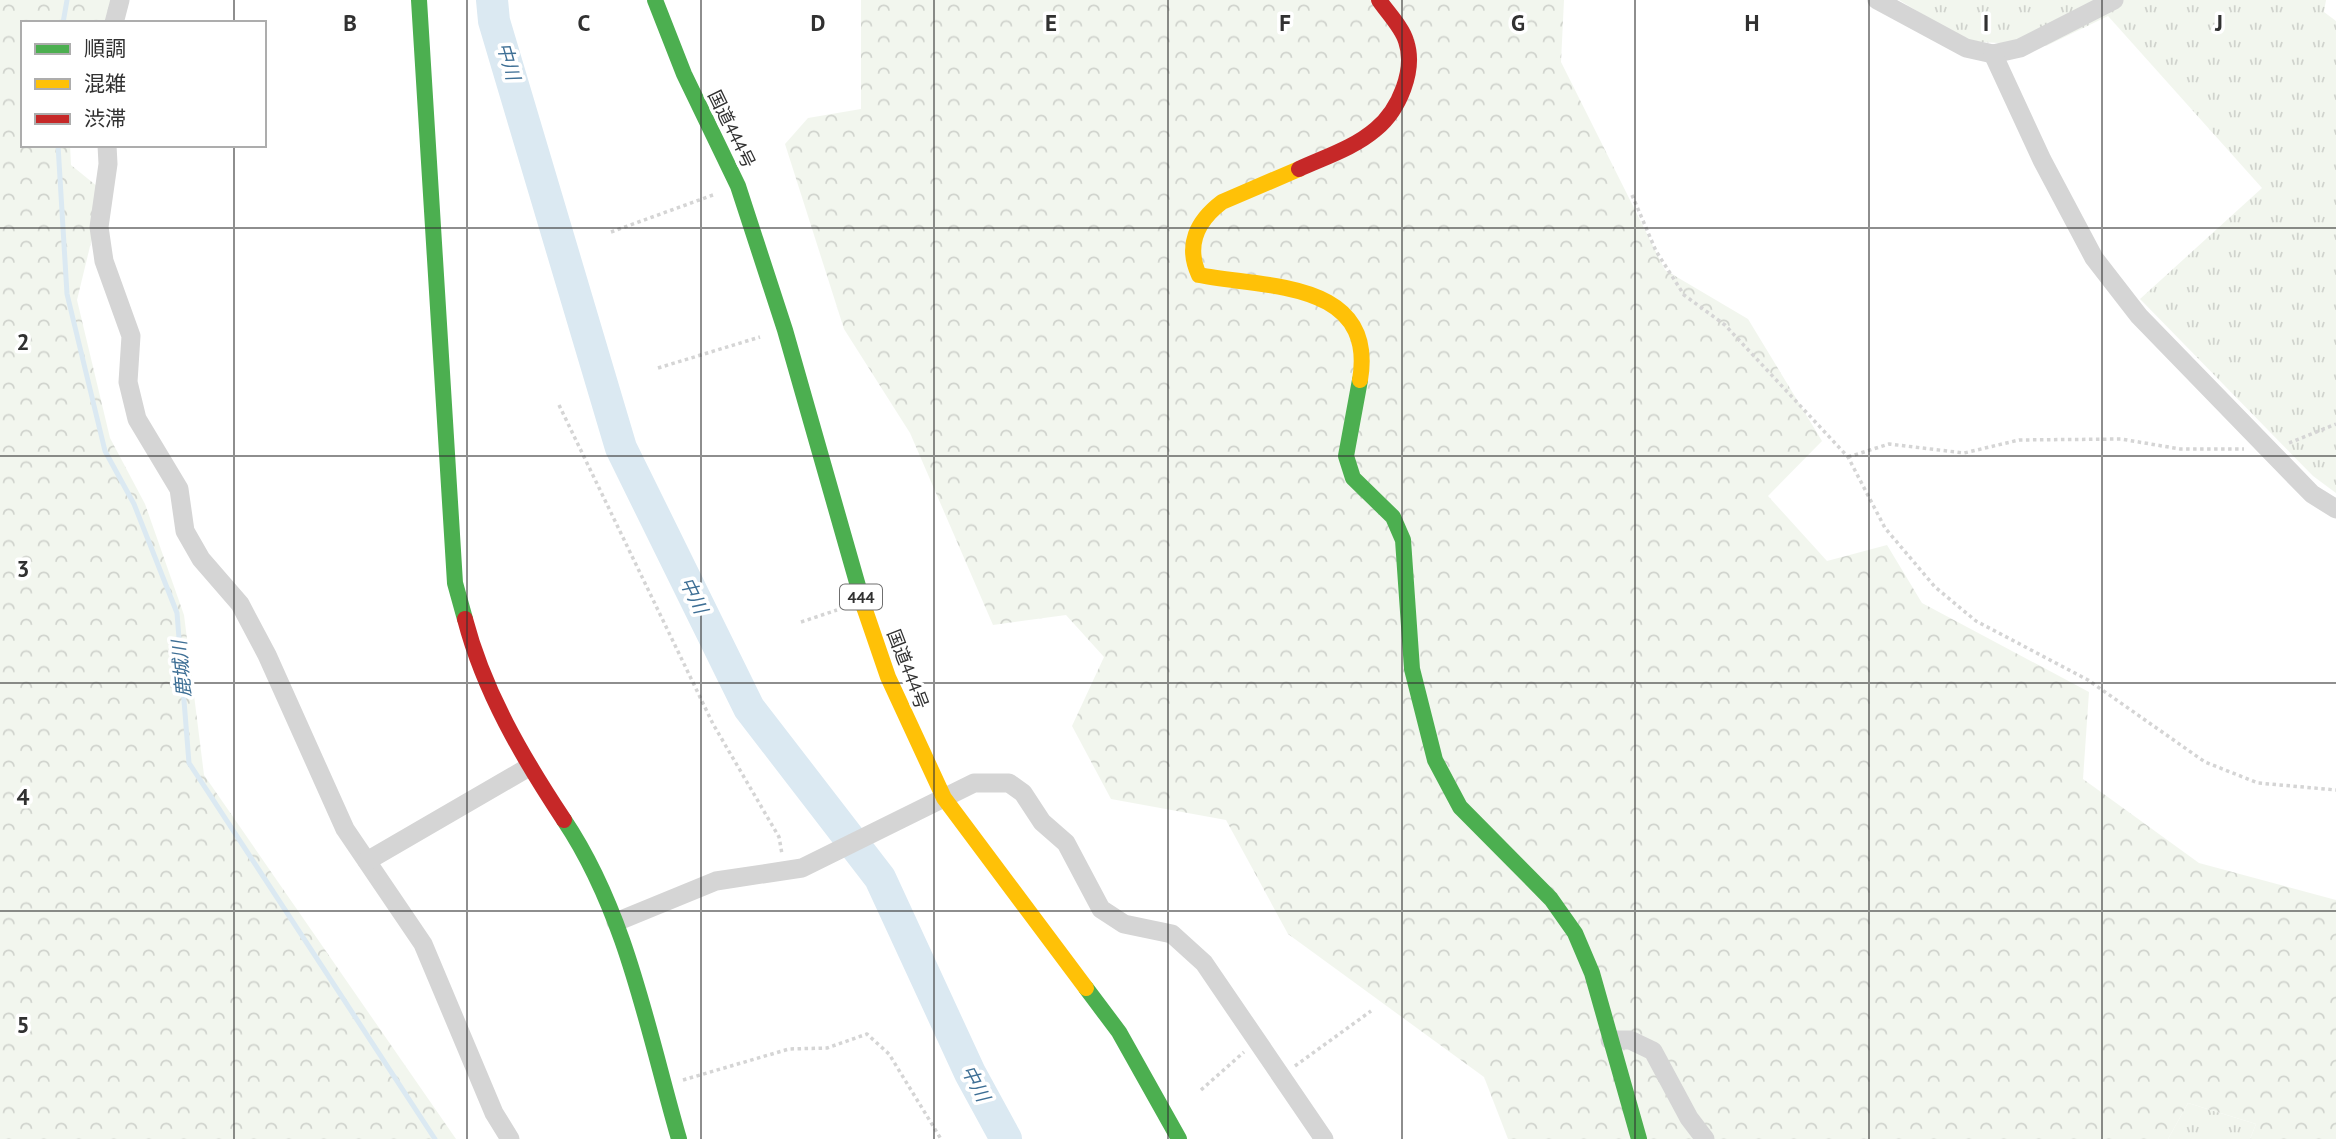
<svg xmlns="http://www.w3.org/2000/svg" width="2336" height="1139" viewBox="0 0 2336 1139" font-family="'PT Sans','Noto Sans JP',sans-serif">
<defs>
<pattern id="grass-tufts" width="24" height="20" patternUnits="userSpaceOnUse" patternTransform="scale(1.75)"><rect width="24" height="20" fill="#f2f6ee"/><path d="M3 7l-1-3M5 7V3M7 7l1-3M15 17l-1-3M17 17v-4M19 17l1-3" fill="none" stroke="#d0d3cd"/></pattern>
<pattern id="forest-crowns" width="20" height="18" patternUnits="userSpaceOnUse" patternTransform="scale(1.75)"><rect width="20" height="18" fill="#f2f6ee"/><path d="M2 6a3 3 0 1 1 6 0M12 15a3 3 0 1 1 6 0" fill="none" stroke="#d0d3cd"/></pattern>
</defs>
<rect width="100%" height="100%" fill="#fff"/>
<!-- grass -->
<g fill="url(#grass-tufts)">
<polygon points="1899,0 2326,0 2324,12 2336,21 2336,493 2313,476 2140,299 2262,188 2108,16 2046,46 1966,41"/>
<polygon points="2188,1103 2256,1124 2250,1139 2168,1139"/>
</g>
<!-- forest -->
<g fill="url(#forest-crowns)">
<polygon points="0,0 112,0 109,23 23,23 23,145 70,145 71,165 98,187 93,234 77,300 110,438 145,504 184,615 204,775 456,1139 0,1139"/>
<polygon points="861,0 1564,0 1561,62 1665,270 1748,319 1822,441 1768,496 1827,561 1887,545 1922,603 2089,692 2083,779 2199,863 2336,900 2336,1139 2250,1139 2256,1124 2188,1103 2168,1139 1508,1139 1484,1077 1288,934 1226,820 1111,799 1072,726 1104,657 1066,615 993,625 910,433 844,329 785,144 808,118 861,109"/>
</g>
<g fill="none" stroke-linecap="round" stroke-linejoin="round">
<!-- stream -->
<g stroke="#dbe9f2" stroke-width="5">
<polyline points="63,23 67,0"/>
<polyline points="58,145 67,294 105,451 134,504 177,613 189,763 435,1139"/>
</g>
<!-- river -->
<polyline stroke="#dbe9f2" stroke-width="32" points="492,0 494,21 621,448 749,708 880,878 970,1073 1006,1139"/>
<!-- path -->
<g stroke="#d5d5d5" stroke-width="3.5" stroke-dasharray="3.5 3.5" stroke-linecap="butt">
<polyline points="1632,195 1656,251 1684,295 1725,325 1848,457 1885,528 1935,587 1976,621 2088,680 2205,762 2258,783 2336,790"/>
<polyline points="611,232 713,195"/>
<polyline points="658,368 760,337"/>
<polyline points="559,405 713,724 779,837 782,854"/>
<polyline points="2289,443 2336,424"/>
<polyline points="1848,457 1889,444 1964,453 2019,440 2121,439 2180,449 2244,449"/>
<polyline points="801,622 837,610"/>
<polyline points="1295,1066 1371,1011"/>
<polyline points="683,1080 789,1049 827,1048 867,1034 889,1054 941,1139"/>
<polyline points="1201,1090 1244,1052"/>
</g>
<!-- street -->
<g stroke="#d5d5d5" stroke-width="19">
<polyline points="1877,0 1966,48 1993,54 2020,48 2114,0"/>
<polyline points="114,23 120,0"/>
<polyline points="1993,54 2042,160 2094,258 2139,316 2312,494 2336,509"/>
<polyline points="107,145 108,164 99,227 104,261 131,336 128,382 137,419 179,489 185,531 201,559 240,604 267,655 345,829 423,944 494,1113 510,1139"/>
<polyline points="367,861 529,767"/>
<polyline points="616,922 716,881 802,868 974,783 1009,783 1023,793 1042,822 1066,843 1101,909 1124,924 1172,934 1204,963 1324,1139"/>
<polyline points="1610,1040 1630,1040 1653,1051 1689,1118 1705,1139"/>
</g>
<!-- fast -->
<g stroke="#4caf50" stroke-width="16">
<polyline points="419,0 455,583 465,619"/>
<polyline points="655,0 684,74 738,186 785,330 864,607"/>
<polyline points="1360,380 1346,456 1353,478 1393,517 1403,540 1412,669 1435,760 1460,807 1551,899 1575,933 1592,973 1639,1139"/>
<path d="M564 820C627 914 648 1032 679 1139"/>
<polyline points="1086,988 1119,1032 1179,1139"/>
</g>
<!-- slow -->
<g stroke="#ffc107" stroke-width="16">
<path d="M1299 169 1222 202C1197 221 1185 245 1199 275 1263 288 1377 279 1360 380"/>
<polyline points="864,607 888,677 944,798 1086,988"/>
</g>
<!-- jam -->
<g stroke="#c62828" stroke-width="16">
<path d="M1299 169C1325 157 1354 148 1376 129 1399 110 1416 70 1406 41 1402 27 1387 12 1379 0"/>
<path d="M465 619C484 692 523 758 564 820"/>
</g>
</g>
<!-- grid -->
<path fill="none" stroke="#313131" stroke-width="2" stroke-opacity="0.55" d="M234 0V23M467 0V1139M701 0V1139M934 0V1139M1168 0V1139M1402 0V1139M1635 0V1139M1869 0V1139M2102 0V1139M234 145V1139M0 228H2336M0 456H2336M0 683H2336M0 911H2336"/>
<g text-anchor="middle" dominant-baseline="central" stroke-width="7" stroke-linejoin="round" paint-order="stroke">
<!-- shield labels -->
<rect fill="#fff" stroke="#6f6f6f" stroke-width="2" x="840" y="584.5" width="42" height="25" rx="5"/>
<g font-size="16" font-weight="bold" fill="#313131">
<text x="861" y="597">444</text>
</g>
<!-- street labels -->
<g font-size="18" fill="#313131" stroke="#fff">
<text transform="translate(732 129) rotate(64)">国道444号</text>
<text transform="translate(908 669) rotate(69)">国道444号</text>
</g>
<!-- water labels -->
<g font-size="19" font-style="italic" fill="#3e6f95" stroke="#fff">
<text transform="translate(509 61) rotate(74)">中川</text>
<text transform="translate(694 595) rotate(64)">中川</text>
<text transform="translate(181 669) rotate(-95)">鹿城川</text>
<text transform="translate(976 1083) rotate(62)">中川</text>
</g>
</g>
<g font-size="23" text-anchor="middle" font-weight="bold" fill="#313131" stroke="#fff" stroke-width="7" stroke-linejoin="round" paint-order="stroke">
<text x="350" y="31">B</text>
<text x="584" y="31">C</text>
<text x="818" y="31">D</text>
<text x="1051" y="31">E</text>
<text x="1285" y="31">F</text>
<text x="1518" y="31">G</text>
<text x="1752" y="31">H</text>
<text x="1986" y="31">I</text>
<text x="2219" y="31">J</text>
<text x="23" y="350">2</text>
<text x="23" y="577">3</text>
<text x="23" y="805">4</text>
<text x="23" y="1033">5</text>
</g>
<!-- legend -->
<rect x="21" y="21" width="245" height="126" fill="#ffffff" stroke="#adadad" stroke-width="2"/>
<rect x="35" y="44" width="35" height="10" fill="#4caf50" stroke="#adadad" stroke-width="2"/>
<text x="84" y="56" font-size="21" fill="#313131">順調</text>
<rect x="35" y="79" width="35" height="10" fill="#ffc107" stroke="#adadad" stroke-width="2"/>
<text x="84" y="91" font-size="21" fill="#313131">混雑</text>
<rect x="35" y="114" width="35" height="10" fill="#c62828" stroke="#adadad" stroke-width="2"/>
<text x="84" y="126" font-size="21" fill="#313131">渋滞</text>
</svg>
